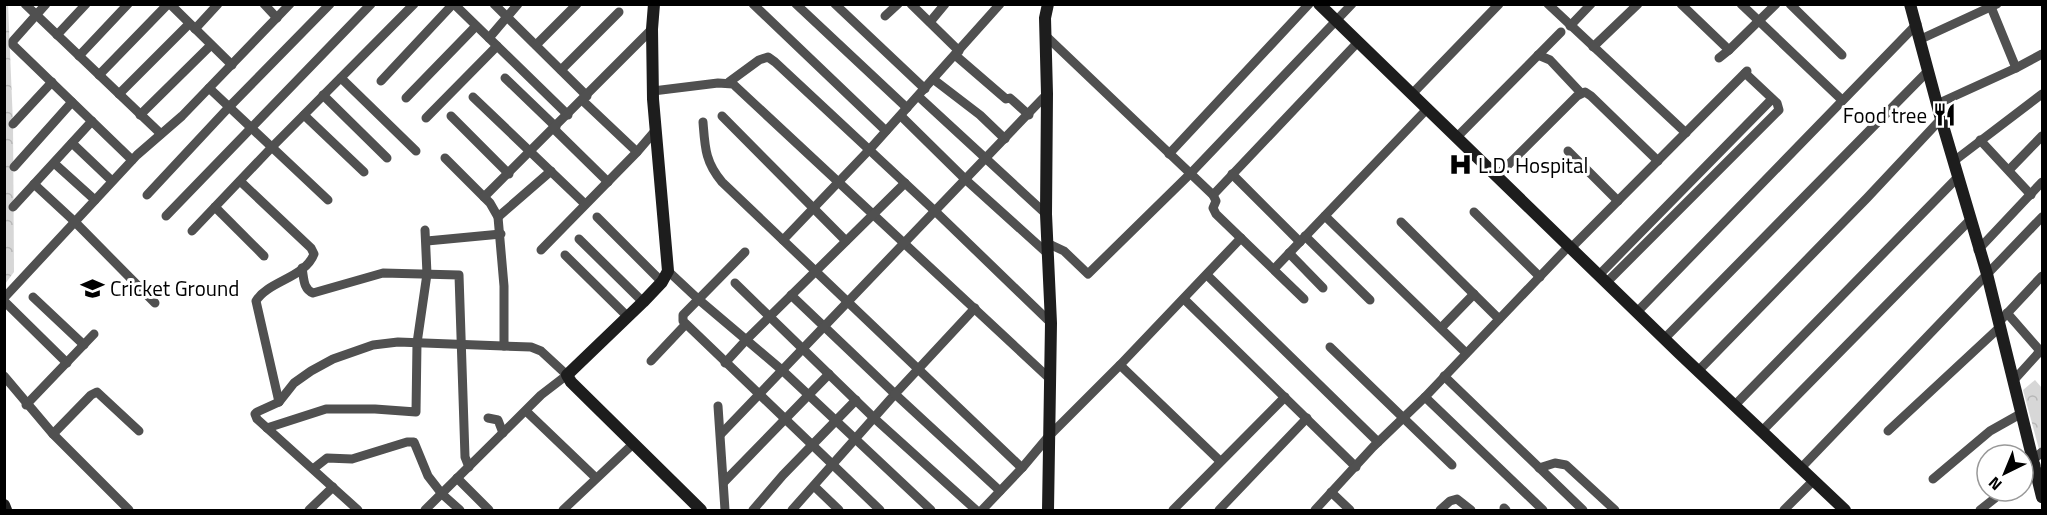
<svg xmlns="http://www.w3.org/2000/svg" width="2047" height="515" viewBox="0 0 2047 515" font-family="'Titillium Web',sans-serif">
<defs>
<pattern id="forest-crowns" width="20" height="18" patternUnits="userSpaceOnUse" patternTransform="scale(1.5)"><rect width="20" height="18" fill="#d7d7d7"/><path d="M2 6a3 3 0 1 1 6 0M12 15a3 3 0 1 1 6 0" fill="none" stroke="#b7b7b7"/></pattern>
</defs>
<rect width="100%" height="100%" fill="#fff"/>
<!-- forest -->
<g fill="url(#forest-crowns)">
<polygon points="8,4 13,124 14,272 5,284 4,5"/>
<polygon points="2035,380 2042,388 2042,451 2040,453 2023,390"/>
</g>
<g fill="none" stroke-linecap="round" stroke-linejoin="round">
<!-- street -->
<g stroke="#505050" stroke-width="9">
<polyline points="25,4 161,134"/>
<polyline points="46,4 13,41 13,45 132,160"/>
<polyline points="170,4 232,65"/>
<polyline points="264,4 277,18"/>
<polyline points="454,4 568,115"/>
<polyline points="494,4 587,96"/>
<polyline points="753,4 886,131"/>
<polyline points="796,4 907,108"/>
<polyline points="835,4 925,89"/>
<polyline points="911,4 959,51"/>
<polyline points="1548,4 1686,133"/>
<polyline points="1681,4 1729,50 1776,4"/>
<polyline points="1741,4 1842,100"/>
<polyline points="1790,4 1842,55"/>
<polyline points="1991,7 2016,68 2042,54"/>
<polyline points="885,16 898,4"/>
<polyline points="930,22 945,4"/>
<polyline points="1570,26 1591,4"/>
<polyline points="195,29 218,4"/>
<polyline points="57,35 86,4"/>
<polyline points="1046,36 1213,195 1216,201 1213,208 1216,214 1304,299"/>
<polyline points="489,38 518,4"/>
<polyline points="1921,39 1997,4"/>
<polyline points="536,45 577,4"/>
<polyline points="1593,47 1638,4"/>
<polyline points="955,55 1006,99 1010,98 1029,115"/>
<polyline points="1538,55 1550,60 1581,93"/>
<polyline points="79,56 128,4"/>
<polyline points="1719,58 1729,50"/>
<polyline points="561,70 619,12"/>
<polyline points="99,75 168,4"/>
<polyline points="341,78 416,151"/>
<polyline points="505,78 556,127"/>
<polyline points="933,79 980,115 1005,139"/>
<polyline points="381,81 453,4"/>
<polyline points="729,82 759,60 768,57 775,62 936,212 1051,323"/>
<polyline points="209,88 328,200"/>
<polyline points="653,91 718,83 733,84 1050,379"/>
<polyline points="119,94 189,24"/>
<polyline points="1412,94 1499,4"/>
<polyline points="323,95 387,158"/>
<polyline points="918,96 1046,214"/>
<polyline points="473,97 585,204"/>
<polyline points="406,98 476,26"/>
<polyline points="582,100 637,152"/>
<polyline points="1937,104 2016,68"/>
<polyline points="140,115 211,45"/>
<polyline points="304,115 364,172"/>
<polyline points="451,116 509,174"/>
<polyline points="722,116 846,241"/>
<polyline points="901,116 966,180 1047,253"/>
<polyline points="426,118 497,46"/>
<path d="M703 122C705 147 705 162 722 182L1022 468"/>
<polyline points="13,124 52,82"/>
<polyline points="554,129 608,182"/>
<polyline points="1456,138 1561,32"/>
<polyline points="1980,140 2031,195"/>
<polyline points="72,143 112,181"/>
<polyline points="1568,151 1618,201"/>
<polyline points="1169,154 1309,4"/>
<polyline points="445,158 490,203 498,217 504,286 504,346"/>
<polyline points="1954,161 2042,94"/>
<polyline points="54,163 95,200"/>
<polyline points="14,167 72,102"/>
<polyline points="2009,170 2042,136"/>
<polyline points="1232,174 1300,242"/>
<polyline points="1497,176 1577,96 1585,92 1591,96 1658,161"/>
<path d="M240 181 311 248 314 254C305 278 268 281 256 301L279 402"/>
<polyline points="34,184 74,221 155,303"/>
<polyline points="147,195 230,106 330,4"/>
<polyline points="1213,195 1358,42"/>
<polyline points="484,197 652,29"/>
<polyline points="13,207 92,121"/>
<polyline points="215,207 264,256"/>
<polyline points="1474,212 1540,277"/>
<polyline points="166,216 371,4"/>
<polyline points="1325,216 1466,353"/>
<polyline points="498,217 551,171"/>
<polyline points="597,217 662,282"/>
<polyline points="1401,222 1499,319"/>
<polyline points="192,231 273,146 414,4"/>
<polyline points="1305,236 1370,300"/>
<polyline points="579,239 643,302"/>
<polyline points="783,240 870,149 1000,4"/>
<polyline points="427,241 501,234"/>
<polyline points="1047,243 1064,251 1088,274 1190,174 1352,4"/>
<polyline points="1571,248 1747,71"/>
<polyline points="541,250 637,152 655,131"/>
<polyline points="1978,250 2042,182"/>
<polyline points="745,252 683,315 683,321 880,510"/>
<polyline points="1289,253 1323,288"/>
<polyline points="565,255 628,317"/>
<path d="M302 268C304 278 303 289 313 293L383 273 459 275 465 457 469 467"/>
<polyline points="1274,269 1428,108"/>
<polyline points="668,271 698,299 783,371 931,510"/>
<polyline points="1207,275 1378,442"/>
<polyline points="1599,275 1772,99"/>
<polyline points="1607,282 1779,110 1777,103 1745,73"/>
<polyline points="735,283 874,418 976,510"/>
<polyline points="791,295 895,394 792,510"/>
<polyline points="33,297 84,345"/>
<polyline points="4,298 137,155 182,116 290,4"/>
<polyline points="1184,299 1356,467"/>
<polyline points="4,301 67,363"/>
<polyline points="975,308 895,394 1000,491"/>
<polyline points="1637,312 1917,24"/>
<polyline points="2007,313 2042,353"/>
<polyline points="1999,322 2042,276"/>
<polyline points="1441,328 1474,294"/>
<polyline points="1665,338 1928,71"/>
<polyline points="1330,347 1452,465"/>
<polyline points="651,361 685,325"/>
<polyline points="725,363 747,339 905,183"/>
<polyline points="1120,365 1220,461"/>
<polyline points="1699,370 1867,198 1941,119"/>
<polyline points="4,376 53,434 129,510"/>
<polyline points="1444,376 1583,510"/>
<polyline points="2014,380 2042,349"/>
<polyline points="1425,397 1543,510"/>
<polyline points="26,405 94,334"/>
<polyline points="1735,405 1958,177"/>
<polyline points="718,406 725,510"/>
<polyline points="526,411 596,478"/>
<polyline points="488,418 498,420 503,433"/>
<polyline points="267,428 326,409 375,409 416,412 417,343 427,274 425,230"/>
<polyline points="1762,431 1970,220"/>
<polyline points="1888,431 2000,327"/>
<polyline points="53,434 91,395 97,392 139,431"/>
<polyline points="721,434 1047,94"/>
<polyline points="2034,459 2042,452"/>
<polyline points="1539,468 1555,463 1566,465 1615,510"/>
<polyline points="1801,468 2042,217"/>
<polyline points="313,469 327,458 352,459 407,442 414,442 428,476 442,494 460,510"/>
<polyline points="2023,476 2036,465"/>
<polyline points="457,478 489,510"/>
<polyline points="1933,479 1990,431 2022,413"/>
<polyline points="724,482 829,374"/>
<polyline points="814,486 839,510"/>
<polyline points="1331,492 1350,510"/>
<polyline points="1504,508 1506,510"/>
<polyline points="309,510 333,487"/>
<polyline points="358,510 257,419 255,414 257,412 279,402 294,383 311,371 333,359 373,345 398,342 531,347 541,351 567,375 541,395 425,510"/>
<polyline points="563,510 633,444"/>
<polyline points="753,510 783,475 856,400"/>
<polyline points="982,510 1022,468 1048,437 1120,365 1241,238"/>
<polyline points="1173,510 1285,397"/>
<polyline points="1219,510 1307,418"/>
<polyline points="1315,510 1373,447 1425,397 1569,246"/>
<polyline points="1440,510 1450,501 1457,499 1471,510"/>
<polyline points="1784,510 1814,480"/>
<polyline points="1980,510 2004,491"/>
</g>
<!-- secondary -->
<g stroke="#1d1d1d" stroke-width="12">
<polyline points="654,4 652,29 653,99 668,271 662,282 643,302 567,375 571,382 701,510"/>
<polyline points="1319,4 1680,354 1845,510"/>
<polyline points="1910,4 1941,119 1987,274 2042,497"/>
<polyline points="4,505 6,510"/>
<polyline points="1048,510 1051,323 1046,214 1047,94 1045,18 1048,4"/>
</g>
</g>
<!-- icons -->
<defs>
<symbol id="restaurant-bare" viewBox="-9 -9 18 18"><path d="M-5-6h1v4h1v-4h1v4h1v-4h1v5L-1.5 .5V6h-2V.5L-5-1ZM5-6V6H3V1.5H1.5Q1.5-4 5-6Z" fill="#000" stroke="#fff" stroke-width="2.5" paint-order="stroke"/></symbol>
<symbol id="hospital-bare" viewBox="-9 -9 18 18"><path d="M-5-5h3v3.5h4V-5h3V5h-3V1.5h-4V5h-3Z" fill="#000" stroke="#fff" stroke-width="2.5" paint-order="stroke"/></symbol>
<symbol id="school-bare" viewBox="-9 -9 18 18"><path d="M0-5L7-2L0 1L-7-2ZM-4 1L0 2.5L4 1V4Q0 6-4 4Z" fill="#000" stroke="#fff" stroke-width="2.5" paint-order="stroke"/></symbol>
</defs>
<g fill-rule="evenodd">
<use href="#restaurant-bare" x="1928" y="98" width="33" height="33"/>
<use href="#hospital-bare" x="1444" y="148" width="33" height="33"/>
<use href="#school-bare" x="76" y="272" width="33" height="33"/>
</g>
<g text-anchor="middle" dominant-baseline="central" stroke-width="6" stroke-linejoin="round" paint-order="stroke">
<!-- poi labels -->
<g font-size="21" fill="#000" stroke="#fff" text-anchor="start">
<text x="1927" y="115" text-anchor="end">Food tree</text>
<text x="1478" y="165">L.D. Hospital</text>
<text x="110" y="288">Cricket Ground</text>
</g>
</g>
<!-- border -->
<rect width="2047" height="515" fill="none" stroke="#000000" stroke-width="12"/>
<!-- north arrow -->
<g transform="translate(2005 473) rotate(223)"><circle r="28" fill="#ffffff" stroke="#999999" stroke-width="1.5"/>
<path d="M0-4.5L10 22L0 15L-10 22Z" fill="#000000"/>
<text y="-9" font-size="16" font-weight="bold" text-anchor="middle" fill="#000000">N</text>
</g>
</svg>
